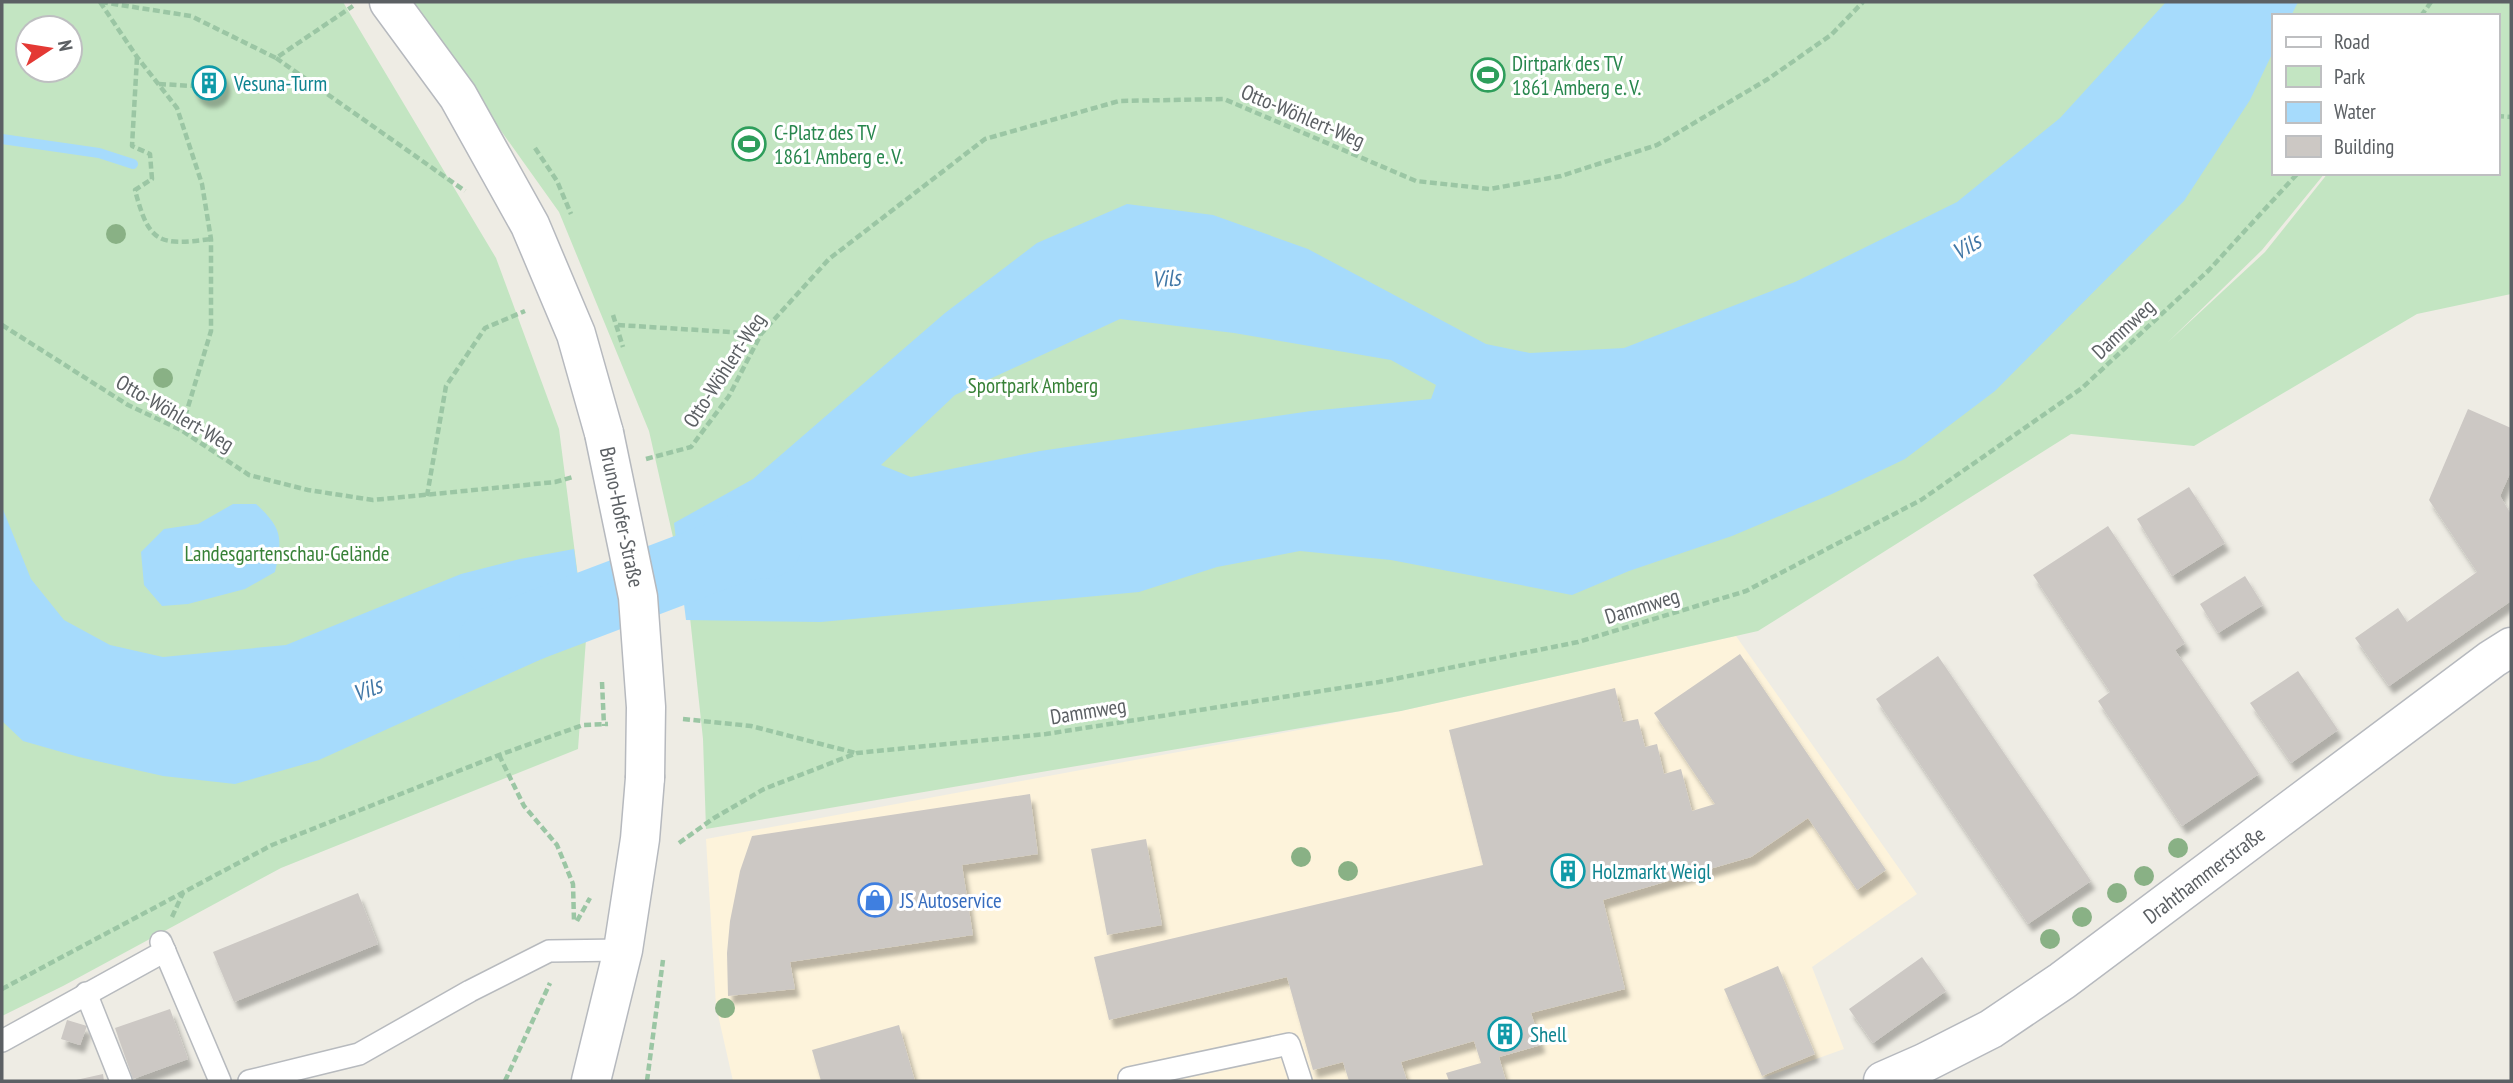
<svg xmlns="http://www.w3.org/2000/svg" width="2513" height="1083" viewBox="0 0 2513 1083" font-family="'PT Sans Narrow',sans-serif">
<defs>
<filter id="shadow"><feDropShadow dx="4.5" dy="8" stdDeviation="2" flood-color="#0004"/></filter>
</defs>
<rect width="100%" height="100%" fill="#eeece4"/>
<!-- commercial -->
<polygon fill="#fdf3db" points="1736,636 1917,894 1812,967 1844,1049 1754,1081 733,1081 716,1006 706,839 1401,711"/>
<!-- green -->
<g fill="#c3e5c2" fill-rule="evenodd">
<path d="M2 2H343L496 258 559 429 586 639 578 749 281 868 63 986 2 1016ZM28 28H70V70H28Z"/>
<path d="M409 2H2511V294L2417 314 2194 446 2071 434 1758 631 1401 711 706 829 703 739 689 608 649 431 559 212ZM2273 16H2497V173H2328L2265 252 2168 342 2262 250 2325 173H2273Z"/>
</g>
<!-- water -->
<g fill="#a6dbfc" fill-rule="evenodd">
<path d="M2166 2H2298L2291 16H2273V52L2250 100 2184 201 1995 391 1905 459 1832 494 1732 536 1629 571 1572 595 1391 560 1300 551 1217 567 1139 592 821 622 686 620 674 523 753 479 945 313 1037 243 1127 204 1213 215 1308 249 1486 344 1530 353 1624 348 1795 282 1957 202 2060 118ZM1120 319 1234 333 1391 360 1436 385 1431 399 1311 411 1040 451 911 477 881 465 955 395Z"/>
<path d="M233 504H256C282 528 283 537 275 572L245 589 188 604 162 606 144 585 141 552 164 529 198 524Z"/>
<polygon points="2,507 31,579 64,620 110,645 163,657 286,645 461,574 520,559 574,549 586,639 319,760 235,784 163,776 79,757 23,741 2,721"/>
</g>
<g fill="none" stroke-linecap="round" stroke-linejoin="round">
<!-- stream -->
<polyline stroke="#a6dbfc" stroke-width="10" points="2,139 99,153 133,164"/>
<!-- river -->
<polyline stroke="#a6dbfc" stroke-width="68" points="493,641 744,546 768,544"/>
</g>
<!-- building -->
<g fill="#ccc8c4" filter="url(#shadow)">
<circle cx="209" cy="83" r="17"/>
<polygon points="2468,409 2511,428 2511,471 2500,496 2511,514 2511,601 2389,686 2355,638 2398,608 2407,622 2477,572 2429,500"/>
<polygon points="2189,487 2225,543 2172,576 2137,519"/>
<polygon points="2108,526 2185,643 2175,650 2259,774 2182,826 2098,701 2110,692 2033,575"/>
<polygon points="2245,576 2263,605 2218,633 2200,604"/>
<polygon points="1740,654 1886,870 1857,890 1808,818 1751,857 1603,900 1625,989 1531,1013 1541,1045 1499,1057 1506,1081 1449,1081 1446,1073 1481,1063 1474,1041 1401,1062 1407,1081 1349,1081 1343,1062 1313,1070 1287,977 1109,1020 1094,957 1483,865 1449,730 1615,688 1623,722 1638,719 1645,747 1657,744 1664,774 1681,769 1692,811 1715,804 1654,713"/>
<polygon points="1938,656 2091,881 2028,924 1876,699"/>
<polygon points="2298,671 2338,730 2291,763 2250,703"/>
<polygon points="1030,794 1038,854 962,865 973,935 790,962 795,989 728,996 727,953 730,921 740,871 752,836"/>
<polygon points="1146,839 1162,925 1107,935 1091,849"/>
<polygon points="358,893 378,944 234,1002 213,952"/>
<polygon points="1922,957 1946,991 1873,1043 1849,1009"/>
<polygon points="1778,966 1815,1054 1762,1076 1724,989"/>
<polygon points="170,1009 188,1059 133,1079 115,1028"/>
<polygon points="67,1020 87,1026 80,1045 61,1039"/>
<polygon points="899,1025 915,1081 821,1081 812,1050"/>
<polygon points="103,1074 104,1081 76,1081 76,1080"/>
</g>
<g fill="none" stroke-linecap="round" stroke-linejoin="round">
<defs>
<g id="lane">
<polyline points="161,942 220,1081"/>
<polyline points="86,993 121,1081"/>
<polyline points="2,1041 165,951"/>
<polyline points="1129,1078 1289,1044 1301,1081"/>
<polyline points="249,1081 359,1054 470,991 549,951 623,950"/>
</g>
<g id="secondary">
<polyline points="389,2 458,96 530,225 576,334 604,433"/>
<polyline points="591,1081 623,950 640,839 645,778"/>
<polyline points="1883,1081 1924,1063 1991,1029 2062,981 2492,659 2511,647"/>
</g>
</defs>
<!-- lane casing -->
<use href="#lane" stroke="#b7babe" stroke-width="24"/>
<!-- secondary casing -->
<use href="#secondary" stroke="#b6b9be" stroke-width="41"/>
<!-- path -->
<g stroke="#9bc6a4" stroke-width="4.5" stroke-dasharray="7 3.5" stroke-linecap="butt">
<polyline points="100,2 137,57 177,108 202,184 211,239 211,331 181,430"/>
<polyline points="101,2 191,16 276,58 353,6"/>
<polyline points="2421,16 2431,2"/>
<path d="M137 58 132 146 150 154 152 179 135 190C149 243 158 246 211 239"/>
<polyline points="276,58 465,191"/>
<polyline points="159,84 193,86"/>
<polyline points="2497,116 2511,117"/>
<polyline points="535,148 557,181 571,214"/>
<polyline points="613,315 623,347"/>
<polyline points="2,325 128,405 181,430 249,475 308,490 373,500 555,482 573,477"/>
<polyline points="618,325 761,334"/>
<polyline points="646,459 691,447 729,396 761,334 829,259 985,139 1119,101 1224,99 1416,181 1490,189 1561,176 1657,145 1768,79 1831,35 1863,2"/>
<polyline points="427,496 446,386 485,328 525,311"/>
<polyline points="683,719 751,726 856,753"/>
<polyline points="499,755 524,806 557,845 573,884 574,921"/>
<polyline points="679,843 714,818 764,789 857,753 1046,734 1379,682 1578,642 1746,591 1921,500 2082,388 2209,270 2298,173"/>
<polyline points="172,917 183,893"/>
<polyline points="577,921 590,898"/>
<polyline points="2,989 272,845 499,755 583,725 608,724"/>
<polyline points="505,1081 550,983"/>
<polyline points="647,1081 663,960"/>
</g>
<!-- lane -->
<use href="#lane" stroke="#fff" stroke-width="21"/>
<!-- secondary -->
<use href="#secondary" stroke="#fff" stroke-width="38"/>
<defs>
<polyline id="secondary-bridge" points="604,433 638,597 646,707 645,778"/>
</defs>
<!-- secondary-bridge casing -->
<use href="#secondary-bridge" stroke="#b6b9be" stroke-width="41" stroke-linecap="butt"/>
<!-- path-bridge -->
<polyline stroke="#9bc6a4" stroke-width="4.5" stroke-dasharray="7 3.5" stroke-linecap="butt" points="602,682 604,726"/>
<!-- secondary-bridge -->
<use href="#secondary-bridge" stroke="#fff" stroke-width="38"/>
</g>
<!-- trees -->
<g fill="#89b185">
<circle cx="116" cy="234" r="10"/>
<circle cx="163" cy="378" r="10"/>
<circle cx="2178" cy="848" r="10"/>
<circle cx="1301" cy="857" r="10"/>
<circle cx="1348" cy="871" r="10"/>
<circle cx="2144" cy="876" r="10"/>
<circle cx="2117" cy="893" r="10"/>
<circle cx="2082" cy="917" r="10"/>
<circle cx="2050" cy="939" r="10"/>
<circle cx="725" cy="1008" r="10"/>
</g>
<!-- icons -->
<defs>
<symbol id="stadium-ring" viewBox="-11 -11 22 22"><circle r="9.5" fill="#fff" stroke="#2e9e5b" stroke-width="1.5"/><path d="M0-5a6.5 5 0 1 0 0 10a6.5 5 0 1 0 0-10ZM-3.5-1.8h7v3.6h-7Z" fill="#2e9e5b"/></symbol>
<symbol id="building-ring" viewBox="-11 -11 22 22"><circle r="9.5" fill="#fff" stroke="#0f9aa8" stroke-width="1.5"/><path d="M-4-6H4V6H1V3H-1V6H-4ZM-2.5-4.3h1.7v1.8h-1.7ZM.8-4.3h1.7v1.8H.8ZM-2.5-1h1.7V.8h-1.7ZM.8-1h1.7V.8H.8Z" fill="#0f9aa8"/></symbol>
<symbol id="shop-ring" viewBox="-11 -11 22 22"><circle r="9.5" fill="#fff" stroke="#3f7fe0" stroke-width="1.5"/><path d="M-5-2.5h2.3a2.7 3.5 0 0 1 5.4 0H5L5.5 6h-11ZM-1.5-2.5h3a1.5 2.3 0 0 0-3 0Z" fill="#3f7fe0"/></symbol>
</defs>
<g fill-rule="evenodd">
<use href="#stadium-ring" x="1469" y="56" width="38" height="38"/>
<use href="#building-ring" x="190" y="64" width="38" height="38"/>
<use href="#stadium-ring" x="730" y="125" width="38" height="38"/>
<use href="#building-ring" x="1549" y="852" width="38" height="38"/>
<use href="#shop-ring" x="856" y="881" width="38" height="38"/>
<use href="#building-ring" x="1486" y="1015" width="38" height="38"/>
</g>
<g text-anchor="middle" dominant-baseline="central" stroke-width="6" stroke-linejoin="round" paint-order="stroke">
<!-- leisure labels -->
<g font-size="21" fill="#27864d" stroke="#fff" text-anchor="start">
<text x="1512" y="63">Dirtpark des TV<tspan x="1512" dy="24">1861 Amberg e. V.</tspan></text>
<text x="774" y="132">C-Platz des TV<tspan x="774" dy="24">1861 Amberg e. V.</tspan></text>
</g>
<!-- culture labels -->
<g font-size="21" fill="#0d838f" stroke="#fff" text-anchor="start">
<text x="234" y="83">Vesuna-Turm</text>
<text x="1592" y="871">Holzmarkt Weigl</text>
<text x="1530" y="1034">Shell</text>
</g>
<!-- street labels -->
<g font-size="21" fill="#5c6064" stroke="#fff">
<text transform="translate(1303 116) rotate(23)">Otto-Wöhlert-Weg</text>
<text transform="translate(2123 329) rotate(-43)">Dammweg</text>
<text transform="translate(724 370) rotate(-57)">Otto-Wöhlert-Weg</text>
<text transform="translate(175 413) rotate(30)">Otto-Wöhlert-Weg</text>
<text transform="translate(622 517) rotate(78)">Bruno-Hofer-Straße</text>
<text transform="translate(1642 606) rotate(-17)">Dammweg</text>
<text transform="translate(1088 711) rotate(-9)">Dammweg</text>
<text transform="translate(2204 875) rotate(-37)">Drahthammerstraße</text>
</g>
<!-- park labels -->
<g font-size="21" fill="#378137" stroke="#fff">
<text x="1033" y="385">Sportpark Amberg</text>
<text x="287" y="553">Landesgartenschau-Gelände</text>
</g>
<!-- shop labels -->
<g font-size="21" fill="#366cbe" stroke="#fff" text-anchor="start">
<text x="900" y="900">JS Autoservice</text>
</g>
<!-- water labels -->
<g font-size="23" font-style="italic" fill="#4177a6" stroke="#fff">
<text transform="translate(1966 246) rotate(-31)">Vils</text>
<text transform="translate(1166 278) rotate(-5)">Vils</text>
<text transform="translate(367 689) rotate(-21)">Vils</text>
</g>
</g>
<!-- border -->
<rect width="2513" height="1083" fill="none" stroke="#5c6064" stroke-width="7"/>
<!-- legend -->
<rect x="2272" y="14" width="228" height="161" fill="#ffffff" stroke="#bebfc1" stroke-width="2"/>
<rect x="2286" y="37" width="35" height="10" fill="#ffffff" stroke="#bebfc1" stroke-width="2"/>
<text x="2334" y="49" font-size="21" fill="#5c6064">Road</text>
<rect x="2286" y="66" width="35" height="21" fill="#c3e5c2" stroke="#bebfc1" stroke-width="2"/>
<text x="2334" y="84" font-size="21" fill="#5c6064">Park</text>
<rect x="2286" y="102" width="35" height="21" fill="#a6dbfc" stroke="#bebfc1" stroke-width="2"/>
<text x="2334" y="119" font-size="21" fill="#5c6064">Water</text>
<rect x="2286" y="136" width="35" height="21" fill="#ccc8c4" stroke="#bebfc1" stroke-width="2"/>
<text x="2334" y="154" font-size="21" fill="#5c6064">Building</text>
<!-- north arrow -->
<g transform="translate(49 49) rotate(78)"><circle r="33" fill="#ffffff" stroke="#bebfc1" stroke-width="2"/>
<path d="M0-5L12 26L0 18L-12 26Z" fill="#e43934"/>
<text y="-10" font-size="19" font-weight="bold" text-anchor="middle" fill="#5c6064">N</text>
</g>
</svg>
